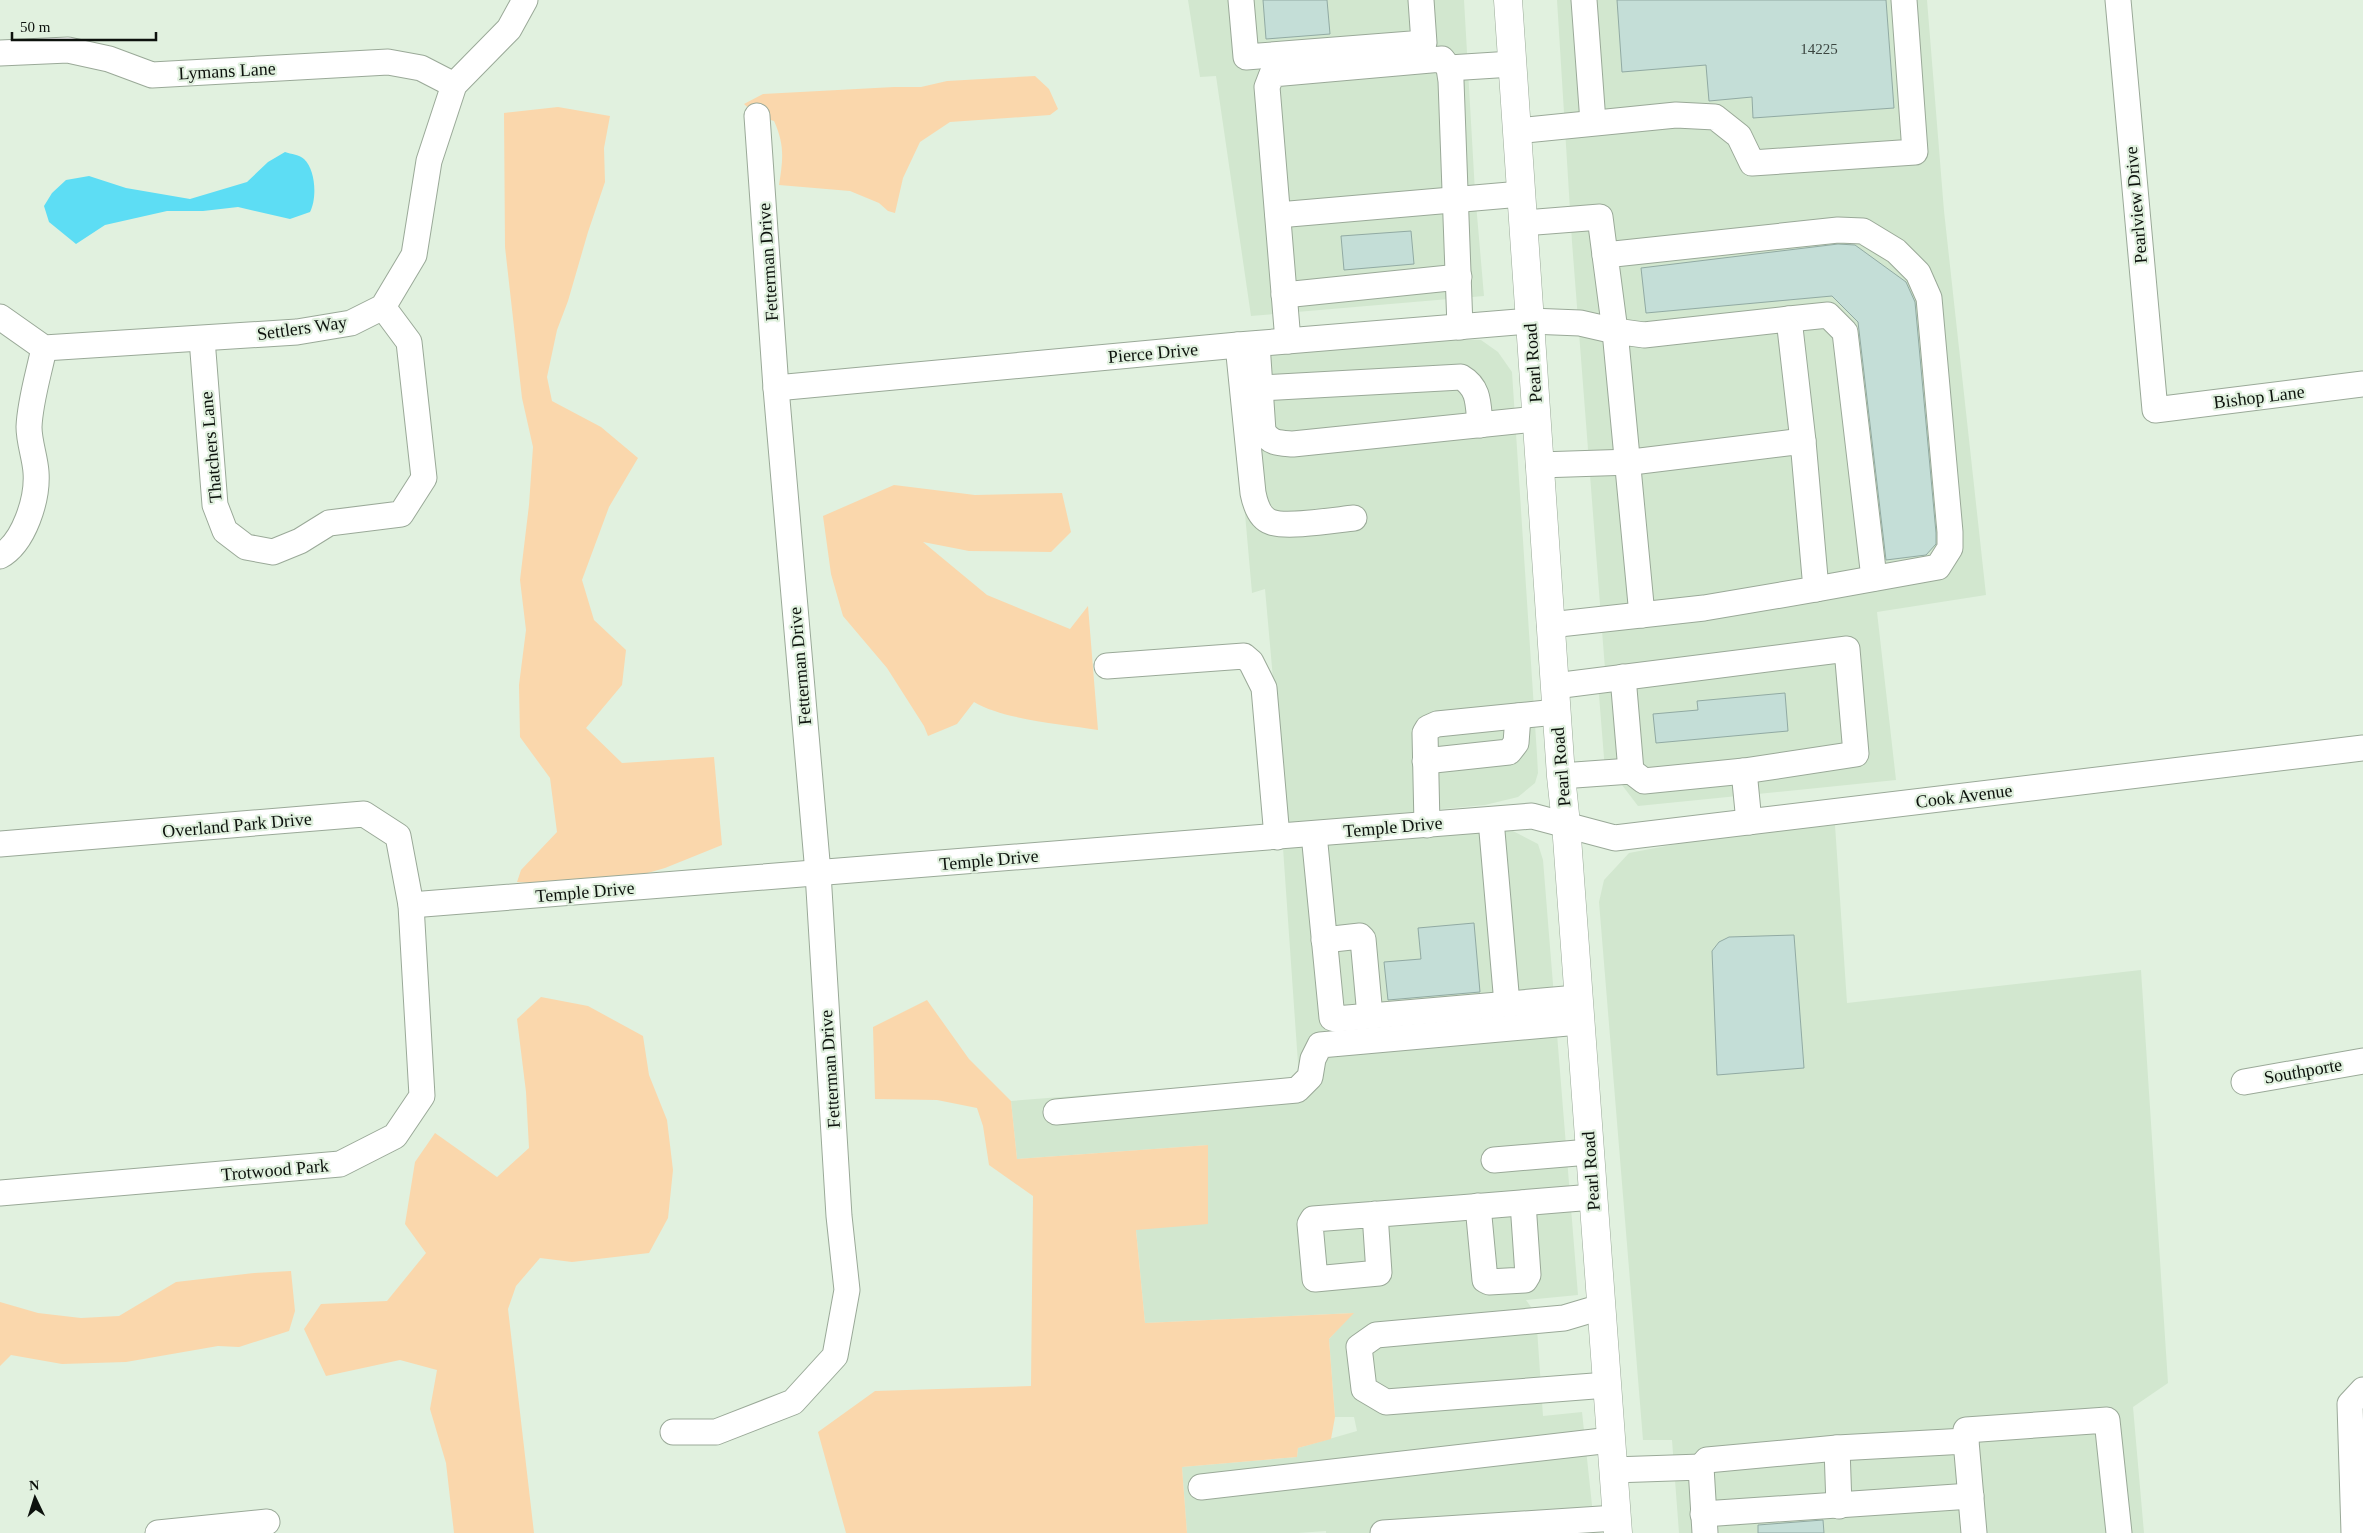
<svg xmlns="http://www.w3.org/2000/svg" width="2363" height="1533" viewBox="0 0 2363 1533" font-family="Georgia,serif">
<rect width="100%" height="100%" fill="#e1f1df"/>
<!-- built -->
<g fill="#d2e7cf">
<polygon points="1188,0 1464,0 1475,192 1484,296 1251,316 1216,76 1200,77"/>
<polygon points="1557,0 1927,0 1944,211 1986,595 1877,612 1896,780 1638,806 1622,785 1606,783 1597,670 1605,669 1572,242"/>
<polygon points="1439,339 1481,340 1498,352 1512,372 1537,755 1538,773 1535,783 1518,797 1485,805 1286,824 1265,589 1252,593 1231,355"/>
<polygon points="1835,825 1847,1003 2141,970 2168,1383 2133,1407 2144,1533 1679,1533 1672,1440 1643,1440 1599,902 1604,880 1629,853 1740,832"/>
<polygon points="1511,830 1538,844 1543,860 1578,1295 1526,1300 1536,1314 1543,1416 1582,1412 1595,1533 1326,1533 1326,1531 1298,1533 1187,1533 1182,1467 1297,1457 1298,1448 1357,1431 1354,1417 1335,1417 1329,1339 1353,1313 1145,1323 1136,1230 1208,1145 1017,1159 1011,1101 1299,1078 1283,848"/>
</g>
<!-- green -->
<g fill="#fad7ac">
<path d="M1035 76 1049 89 1058 109 1050 115 950 122 920 142 903 178 895 213 888 211 879 203 850 191 779 185C783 160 785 145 774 121L757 116 744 104 763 94 894 87H921L947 81Z"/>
<polygon points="558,107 610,116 604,148 605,182 588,232 568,301 557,330 547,377 552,401 601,427 638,458 609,507 582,580 594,620 626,650 622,685 586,728 622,763 714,757 722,845 665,868 595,888 517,882 521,870 557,832 550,778 520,737 519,685 526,630 520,580 529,505 533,447 522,398 505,247 504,113"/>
<path d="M894 485 975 495 1062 493 1071 532 1051 552 969 551 923 542 987 595 1070 629 1088 606 1098 730C1063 724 1004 720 974 702L957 724 928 736 924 726 887 668 843 616 831 574 823 516Z"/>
<polygon points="541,997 588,1006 643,1036 649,1075 667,1120 673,1170 668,1218 649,1253 572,1262 540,1258 516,1286 508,1309 534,1533 454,1533 446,1463 430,1409 437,1370 400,1360 326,1376 304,1329 321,1304 387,1301 426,1253 405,1224 415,1162 435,1133 497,1177 529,1148 526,1092 517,1019"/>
<polygon points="927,1000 969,1059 1011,1101 1017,1159 1208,1145 1208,1224 1136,1230 1145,1323 1354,1313 1329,1339 1335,1417 1331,1439 1298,1448 1297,1457 1182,1467 1187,1533 846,1533 818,1432 875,1391 1031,1386 1033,1196 989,1165 983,1126 977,1108 937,1100 875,1099 873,1027"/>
<polygon points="291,1271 295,1311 289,1331 239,1347 218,1346 126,1362 62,1364 11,1355 0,1366 0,1302 38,1313 81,1318 119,1316 176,1282 254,1273"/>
</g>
<!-- water -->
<path fill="#5dddf4" d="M285 152C291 154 300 155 304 159 316 170 317 199 310 212L290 219 238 207 203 211H167L105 225 76 244 49 222 44 206 52 193 66 180 89 176 126 188 190 199 247 182 268 162Z"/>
<!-- building -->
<g fill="#c4ded7" stroke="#91aaa3">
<polygon points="1263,0 1327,0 1330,34 1266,39"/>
<polygon points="1617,0 1886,0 1894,108 1753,118 1752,97 1709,101 1706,65 1622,72"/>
<polygon points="1411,231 1414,264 1344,270 1341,236"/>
<polygon points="1838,244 1855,245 1906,282 1915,302 1936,533 1936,544 1926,555 1886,560 1858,322 1832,296 1646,313 1641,268"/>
<polygon points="1785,693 1788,731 1656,743 1653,714 1698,710 1697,701"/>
<polygon points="1474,923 1480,992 1388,1000 1384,962 1421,959 1418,928"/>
<polygon points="1794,935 1804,1068 1717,1075 1712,951 1719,942 1729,937"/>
<polygon points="1823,1520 1824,1533 1758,1533 1758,1525"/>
</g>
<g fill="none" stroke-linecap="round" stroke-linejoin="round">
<defs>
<g id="minor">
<polyline points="1241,0 1246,57 1424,43 1421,0"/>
<polyline points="1584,0 1593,122"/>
<polyline points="2118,0 2155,410 2363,384"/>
<polyline points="0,53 68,50 109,59 152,75 388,62 421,68 454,85"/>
<polyline points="1449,68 1512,64"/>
<polyline points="1517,131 1676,115 1715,117 1739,136 1752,163 1915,152 1904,0"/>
<polyline points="1278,215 1521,194"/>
<polyline points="1523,223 1600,217 1605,255"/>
<polyline points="1284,295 1459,277"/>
<polyline points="0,317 44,348 297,332 351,323 383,307 414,255 429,161 454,85 509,29 525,0"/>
<polyline points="1789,319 1828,315 1845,332 1874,578"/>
<polyline points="202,339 215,505 225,531 246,547 273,552 300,541 329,523 401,514 424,478 409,342 383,307"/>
<polyline points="1288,341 1267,87 1272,74 1442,59 1449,68 1451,81 1460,327"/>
<path d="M1257 344 1263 431C1270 444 1280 443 1293 444L1536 419"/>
<path d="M1238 345 1253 493C1255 503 1259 518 1271 522 1286 528 1335 520 1354 518"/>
<polyline points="776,388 1238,345 1530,321 1580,323 1615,331 1605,255 1838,230 1863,231 1896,251 1918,273 1929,298 1950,532 1950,548 1938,567 1816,589"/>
<path d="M1260 388 1461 377C1480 388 1478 405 1480 425"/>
<polyline points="1539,465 1632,462 1803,441 1816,589 1704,608 1550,625"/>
<path d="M0 556C24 543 38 499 36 472 35 457 29 442 29 427 30 401 39 373 44 348"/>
<polyline points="1642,615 1615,331 1644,335 1789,319 1803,441"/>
<polyline points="1107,666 1244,656 1251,662 1264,688 1277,837"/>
<polyline points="1623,677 1631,771"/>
<polyline points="1555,686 1847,649 1856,754 1744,771 1644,781 1631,771 1561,776"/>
<polyline points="1425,761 1509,752 1516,743 1518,716"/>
<polyline points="1744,771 1749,822"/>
<polyline points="1491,820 1507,1004"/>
<polyline points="1427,825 1425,733 1428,728 1437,724 1556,712"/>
<polyline points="1314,834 1332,1018 1336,1019 1577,998"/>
<polyline points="0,844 364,814 398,836 411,905 422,1096 395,1136 340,1164 0,1193"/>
<polyline points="411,905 1532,816 1615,838 2363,748"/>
<polyline points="1324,940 1360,936 1363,939 1370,1016"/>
<polyline points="2244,1082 2363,1061"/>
<polyline points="1056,1112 1297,1090 1310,1077 1313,1059 1320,1045 1579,1022"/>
<polyline points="1494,1160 1589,1152"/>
<polyline points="1478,1206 1485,1280 1489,1282 1525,1280 1528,1275 1523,1203"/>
<path d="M1375 1214 1379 1273 1315 1279 1310 1224 1313 1219C1406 1212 1500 1205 1593 1197"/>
<polyline points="1601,1307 1564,1318 1376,1335 1359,1347 1364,1389 1386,1402 1607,1385"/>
<polyline points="673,1432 716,1432 793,1402 835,1356 847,1290 839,1216 818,873 776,388 757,116"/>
<polyline points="1966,1441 1966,1430 2107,1420 2119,1533"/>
<polyline points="1837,1448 1839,1506"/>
<polyline points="1701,1467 1707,1460 1837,1448 1966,1441 1974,1533"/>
<polyline points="1613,1470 1701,1467 1705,1533"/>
<polyline points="1201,1487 1611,1440"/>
<polyline points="1703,1514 1971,1496"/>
<polyline points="158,1533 267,1522"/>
<polyline points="1383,1533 1616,1518"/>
<polyline points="2354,1533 2350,1404 2363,1390"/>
</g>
<polyline id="major" points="1508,0 1561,776 1566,824 1618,1533"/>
</defs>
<!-- minor casing -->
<use href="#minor" stroke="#9aa998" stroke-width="27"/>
<!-- major casing -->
<use href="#major" stroke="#9aa998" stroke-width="29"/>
<!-- minor -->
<use href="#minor" stroke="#fff" stroke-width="25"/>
<!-- major -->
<use href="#major" stroke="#fff" stroke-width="28"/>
</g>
<g text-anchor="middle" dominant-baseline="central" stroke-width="4.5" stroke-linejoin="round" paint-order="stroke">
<!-- number labels -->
<g font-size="15" fill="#3b4540">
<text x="1819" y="49">14225</text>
</g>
<!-- street labels -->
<g font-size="18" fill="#0d120d" stroke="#e1f1df">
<text transform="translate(227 71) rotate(-3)">Lymans Lane</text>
<text transform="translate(2136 205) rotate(-95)">Pearlview Drive</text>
<text transform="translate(768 262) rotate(-94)">Fetterman Drive</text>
<text transform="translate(302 328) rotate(-8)">Settlers Way</text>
<text transform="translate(1153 353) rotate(-5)">Pierce Drive</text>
<text transform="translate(1533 363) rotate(-94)">Pearl Road</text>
<text transform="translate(2259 397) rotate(-7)">Bishop Lane</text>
<text transform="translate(211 447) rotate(-95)">Thatchers Lane</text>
<text transform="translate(800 666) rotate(-95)">Fetterman Drive</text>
<text transform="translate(1561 767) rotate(-95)">Pearl Road</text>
<text transform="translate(1964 796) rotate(-7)">Cook Avenue</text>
<text transform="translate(237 825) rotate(-5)">Overland Park Drive</text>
<text transform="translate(1393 827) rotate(-5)">Temple Drive</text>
<text transform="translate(989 860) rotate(-5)">Temple Drive</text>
<text transform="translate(585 892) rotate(-5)">Temple Drive</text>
<text transform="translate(830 1069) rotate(-94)">Fetterman Drive</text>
<text transform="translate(2303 1071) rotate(-10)">Southporte</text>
<text transform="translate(275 1170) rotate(-5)">Trotwood Park</text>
<text transform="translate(1591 1171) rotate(-94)">Pearl Road</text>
</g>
</g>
<!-- north arrow -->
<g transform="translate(35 1498) rotate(356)" stroke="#e1f1df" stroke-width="4" paint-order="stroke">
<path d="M0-4L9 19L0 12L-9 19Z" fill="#0d120d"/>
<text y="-8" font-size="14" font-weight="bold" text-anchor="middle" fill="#0d120d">N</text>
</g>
<!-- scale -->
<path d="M12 32v8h144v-8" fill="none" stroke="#0d120d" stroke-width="2.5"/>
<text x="20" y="32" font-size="15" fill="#0d120d" stroke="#e1f1df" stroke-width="4" paint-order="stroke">50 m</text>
</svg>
